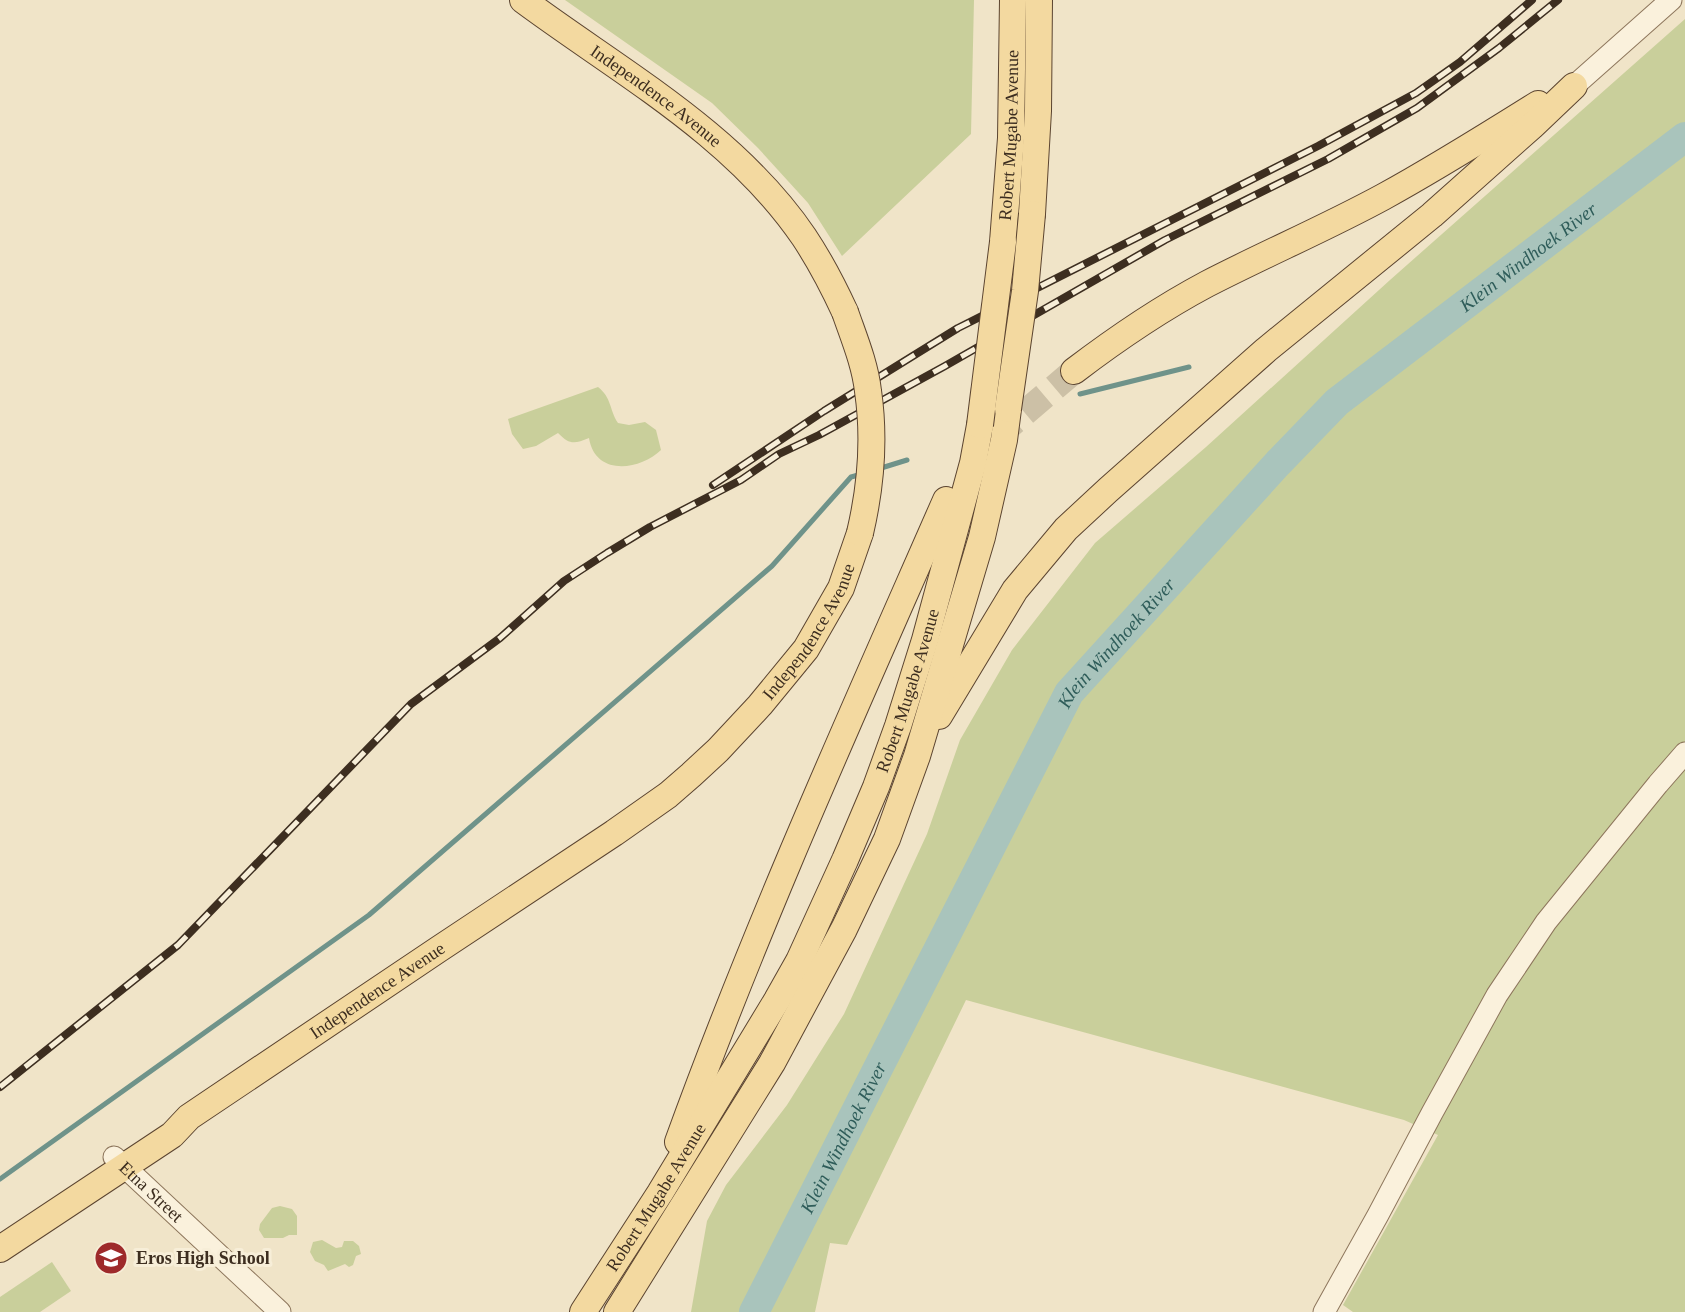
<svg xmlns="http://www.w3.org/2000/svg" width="1685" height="1312" viewBox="0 0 1685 1312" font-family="'Times New Roman',serif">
<rect width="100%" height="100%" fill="#f0e4c8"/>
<!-- green -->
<g fill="#c9cf9b">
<polygon points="565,0 974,0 971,134 842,256 808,203 758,148 712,103"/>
<polygon points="1685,19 1685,1312 1353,1312 1343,1305 1438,1135 1404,1120 966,1000 847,1245 830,1243 815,1312 691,1312 707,1221 726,1185 787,1105 844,1014 927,834 960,740 1012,650 1095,543 1206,447 1390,280"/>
<path d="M598 387C612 398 609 409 618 423L629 425 645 422 656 430 661 450C639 471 595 476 589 438 574 444 570 445 558 433L536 446 523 449 512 434 508 419Z"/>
<polygon points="280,1206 292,1209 297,1216 297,1235 289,1235 283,1238 264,1238 259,1230 260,1224 272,1208"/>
<polygon points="322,1240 336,1248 342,1247 344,1241 353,1241 359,1246 361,1254 356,1256 353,1265 349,1267 345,1264 328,1271 324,1265 315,1261 310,1252 313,1242"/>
<polygon points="52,1262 71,1291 40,1312 0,1312 0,1297"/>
</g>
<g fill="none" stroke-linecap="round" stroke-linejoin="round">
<!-- stream -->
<g stroke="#6f938a" stroke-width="5">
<polyline points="1080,394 1189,367"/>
<polyline points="878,469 907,460"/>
<polyline points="0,1179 369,915 772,566 851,477 862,474"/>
</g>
<!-- river -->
<path stroke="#a9c4bc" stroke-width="30" id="s1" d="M754 1312 1069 693 1278 463 1337 402 1685 137"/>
<!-- major-tunnel -->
<polyline stroke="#ccc0a6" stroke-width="26" stroke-dasharray="26 13" stroke-linecap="butt" points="995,438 1074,371"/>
<defs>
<g id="minor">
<polyline points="1574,86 1671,0"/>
<path id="s2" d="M114 1157 280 1312"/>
<polyline points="1324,1312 1378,1215 1432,1113 1497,995 1546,922 1658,784 1685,753"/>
</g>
<g id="major">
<path id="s3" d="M523 0C620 72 734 134 804 237 820 261 833 286 845 312"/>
<polyline points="1032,214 1038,111 1039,0"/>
<path id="s4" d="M1003 242 1011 138 1013 0"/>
<path d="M1074 371C1116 339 1160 309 1207 284 1265 254 1326 228 1383 197 1436 168 1487 136 1538 104"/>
<polyline points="939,716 1015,590 1066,529 1108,490 1266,350 1432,215 1532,126 1574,86"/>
<path d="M678 1142C757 924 853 712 946 500"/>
<path id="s5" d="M0 1249 172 1135 189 1117 439 949 614 833 668 795 691 775 718 750 760 705 806 649 841 588 860 533"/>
<path id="s6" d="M583 1312 660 1193 777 1000 799 961 845 860 876 787 898 726 925 640 973 463 980 425"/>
<polyline points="617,1312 772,1063 844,929 887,839 917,756 982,537 1004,440 1008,409"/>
</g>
</defs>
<!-- minor casing -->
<use href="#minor" stroke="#8d765c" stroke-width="23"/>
<!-- major casing -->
<use href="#major" stroke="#5b4430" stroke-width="28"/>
<!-- minor -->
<use href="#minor" stroke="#faf1dc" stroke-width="21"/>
<!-- major -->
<use href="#major" stroke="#f3d9a0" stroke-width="26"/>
<defs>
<g id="rail">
<polyline points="713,485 824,411 958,328 1318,146 1416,93 1460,62 1532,0"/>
<polyline points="0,1087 178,945 411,704 500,638 564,581 607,553 650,527 741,480 779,454 819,435 945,366 1165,240 1328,159 1417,108 1499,48 1558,0"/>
</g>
</defs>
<!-- rail casing -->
<use href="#rail" stroke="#3d2e20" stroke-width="8"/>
<!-- rail -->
<use href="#rail" stroke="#f7eed8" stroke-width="5" stroke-dasharray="16" stroke-linecap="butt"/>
<defs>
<g id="major-bridge">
<path d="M845 312C854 338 865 364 868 391 875 439 871 486 860 533"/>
<polyline points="1008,409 1025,291 1032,214"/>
<polyline points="980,425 1003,242"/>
</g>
</defs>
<!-- major-bridge casing -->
<use href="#major-bridge" stroke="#5b4430" stroke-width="28" stroke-linecap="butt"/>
<!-- major-bridge -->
<use href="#major-bridge" stroke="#f3d9a0" stroke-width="26"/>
</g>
<!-- icons -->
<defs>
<symbol id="school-disc" viewBox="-11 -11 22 22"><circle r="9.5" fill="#9e2a2b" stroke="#f7eed8"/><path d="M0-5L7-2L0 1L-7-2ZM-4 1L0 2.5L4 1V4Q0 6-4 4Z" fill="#fff"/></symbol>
</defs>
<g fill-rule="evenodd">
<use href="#school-disc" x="92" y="1239" width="38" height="38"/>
</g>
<g text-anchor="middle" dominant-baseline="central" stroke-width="6" stroke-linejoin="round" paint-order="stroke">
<!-- street labels -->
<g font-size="18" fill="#3d2e20" stroke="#f7eed8">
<text stroke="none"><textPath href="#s3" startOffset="164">Independence Avenue</textPath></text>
<text stroke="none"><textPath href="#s4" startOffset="107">Robert Mugabe Avenue</textPath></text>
<text stroke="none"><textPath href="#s5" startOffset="1026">Independence Avenue</textPath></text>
<text stroke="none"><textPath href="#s6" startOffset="704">Robert Mugabe Avenue</textPath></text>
<text stroke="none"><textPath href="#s5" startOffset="458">Independence Avenue</textPath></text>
<text stroke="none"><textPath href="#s2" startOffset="51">Etna Street</textPath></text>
<text stroke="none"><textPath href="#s6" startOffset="136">Robert Mugabe Avenue</textPath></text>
</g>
<!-- poi labels -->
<g font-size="18" font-weight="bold" fill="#3d2e20" stroke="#f7eed8" text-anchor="start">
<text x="136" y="1258">Eros High School</text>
</g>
<!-- water labels -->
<g font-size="19" font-style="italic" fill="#2f5d5a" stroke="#f7eed8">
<text stroke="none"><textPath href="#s1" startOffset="1330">Klein Windhoek River</textPath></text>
<text stroke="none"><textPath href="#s1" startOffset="763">Klein Windhoek River</textPath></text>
<text stroke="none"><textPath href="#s1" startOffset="196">Klein Windhoek River</textPath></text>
</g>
</g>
</svg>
